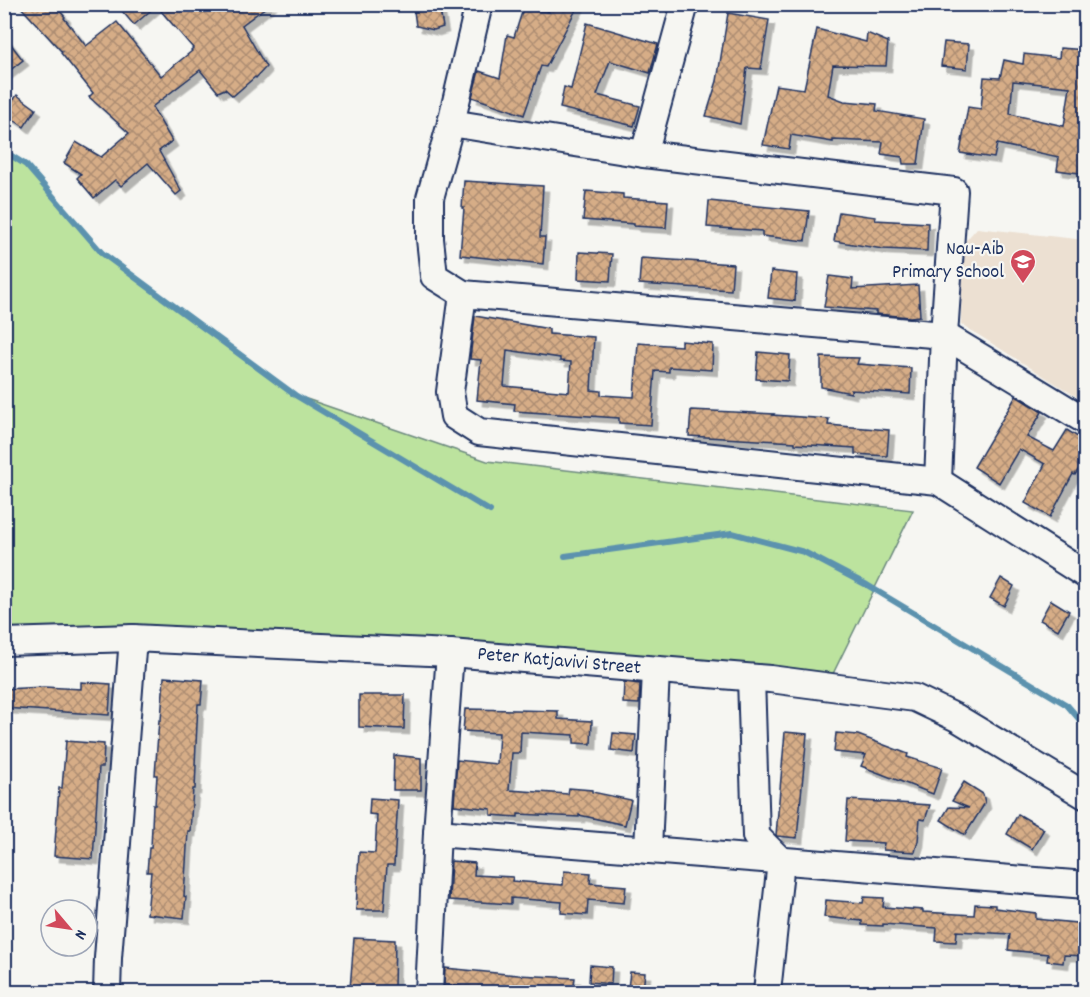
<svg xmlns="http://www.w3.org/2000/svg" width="1090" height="997" viewBox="0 0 1090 997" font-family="Dekko,sans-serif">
<defs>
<pattern id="building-cross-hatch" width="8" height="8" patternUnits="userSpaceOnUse" patternTransform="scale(1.5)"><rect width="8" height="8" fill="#d6ad87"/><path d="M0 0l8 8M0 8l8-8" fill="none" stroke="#ad8d72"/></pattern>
<filter id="shadow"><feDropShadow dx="5.5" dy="5.5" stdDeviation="0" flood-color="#0004"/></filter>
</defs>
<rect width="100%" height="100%" fill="#f6f6f2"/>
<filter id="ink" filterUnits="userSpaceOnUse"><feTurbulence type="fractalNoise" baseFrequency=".0167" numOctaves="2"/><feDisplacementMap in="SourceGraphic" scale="12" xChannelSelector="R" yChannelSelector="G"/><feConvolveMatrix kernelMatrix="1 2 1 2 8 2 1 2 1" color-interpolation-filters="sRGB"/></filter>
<g filter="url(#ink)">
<!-- built -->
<polygon fill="#ece0d2" points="977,228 1085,240 1085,402 961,324 962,245"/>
<!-- green -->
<polygon fill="#bce39e" stroke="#6c897e" stroke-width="1.5" points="4,151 26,165 102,253 295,395 487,461 913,510 827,686 751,678 5,642"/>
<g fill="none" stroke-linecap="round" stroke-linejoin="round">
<!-- stream -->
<g stroke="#5b92ae" stroke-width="6">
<polyline points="4,151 26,165 102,253 295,395 490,511"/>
<polyline points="565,556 732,533 804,552 867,585 1067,705 1086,727"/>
</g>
</g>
<!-- building -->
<g fill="url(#building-cross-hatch)" stroke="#1b2f5e" stroke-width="1.5" fill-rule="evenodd" filter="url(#shadow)">
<polygon points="18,4 54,4 65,17 64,18 86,46 117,22 161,76 192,51 191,50 193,48 161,11 170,4 270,4 242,25 266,67 256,78 255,77 233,96 225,89 218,92 200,70 152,107 172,141 159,151 181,191 176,195 148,163 121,186 115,180 94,198 77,178 81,174 64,163 76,142 101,157 129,133 89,97 93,93 61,53 62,52"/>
<polygon points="116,4 158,4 134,25"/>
<polygon points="421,4 439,4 443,27 434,30 416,26 414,11 420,9"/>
<polygon points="543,4 579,4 546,67 541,66 524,115 472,97 479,71 500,78 507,35 514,37 523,9 549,12"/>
<polygon points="728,13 769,20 761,69 747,68 740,124 706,116 717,81"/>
<polygon points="587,23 658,44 650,73 610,61 597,95 640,106 634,126 560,108 564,87 571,89"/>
<polygon points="817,29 866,42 867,33 888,42 886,66 833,65 828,95 844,101 877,104 876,111 924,119 918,164 903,164 902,157 881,154 883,142 833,140 833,142 791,135 789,149 763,145 776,85 804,89"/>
<polygon points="4,35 23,60 4,75"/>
<polygon points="944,42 969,44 967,69 941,66"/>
<path d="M1060 48 1086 50V174L1057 170 1059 157 997 144 994 158 960 153 968 107 981 109 984 77 1000 78 1004 60 1023 64 1024 54 1059 58ZM1013 81 1070 87 1064 126 1010 114Z"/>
<polygon points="17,95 36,109 24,127 4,113"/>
<polygon points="464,181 543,186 540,237 545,237 543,264 460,255 464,208 462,208"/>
<polygon points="586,191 623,194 623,198 668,201 666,228 634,226 634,224 583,220"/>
<polygon points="709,201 809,211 805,241 762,236 762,231 707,227"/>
<polygon points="839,212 876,217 875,220 928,223 927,251 883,249 834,241"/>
<polygon points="579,252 612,254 610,281 578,279"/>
<polygon points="641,258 733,264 731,290 639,284"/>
<polygon points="771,271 797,274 795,301 768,298"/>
<polygon points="829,276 853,279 852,289 918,285 920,316 910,317 876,314 876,311 824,307"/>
<path d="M475 316 549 329V334L594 337 591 390 601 391V395L634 397 638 343 681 346V341L713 344 712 370 669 367V372L655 371 651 425 619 423V418L514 411 515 404 477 400 481 360 470 359ZM507 350 560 358V361L571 362 569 392 504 386Z"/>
<polygon points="758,352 790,355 788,381 756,379"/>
<polygon points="821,357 859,358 857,364 911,368 910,394 851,390 851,393 821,387"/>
<polygon points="1016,396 1042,412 1027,437 1054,451 1067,430 1086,442 1086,458 1075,475 1073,474 1050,517 1025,503 1045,464 1019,449 999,483 974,467"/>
<polygon points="691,410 774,414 773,415 829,419 828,425 889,430 887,456 855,454 855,448 795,444 795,442 689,436"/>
<polygon points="1001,578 1014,586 1004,606 990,598"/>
<polygon points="1051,600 1069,611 1058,630 1040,620"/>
<polygon points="164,677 203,680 201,704 198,704 195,765 196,765 195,789 193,789 190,831 188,831 184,896 186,897 184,918 147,914 151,872 147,872 149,848 151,848 153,805 155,805 157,775 155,775 159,720 161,720"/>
<polygon points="81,682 111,684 109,715 4,708 4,689 44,687 81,689"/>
<polygon points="624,682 640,684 639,704 623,703"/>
<polygon points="359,695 405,695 404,729 359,727"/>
<polygon points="465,709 558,711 558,719 592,721 591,744 574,743 574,735 521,732 520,753 512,753 509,790 568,794 569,788 592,790 592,792 631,800 625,825 579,815 579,817 518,814 518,817 491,815 491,809 454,805 457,760 497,764 499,733 463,731"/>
<polygon points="785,732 807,734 797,838 777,836 776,835"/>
<polygon points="613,733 636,735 634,753 611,750"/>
<polygon points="836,733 858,735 908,754 907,757 942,768 933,794 861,766 866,755 834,752"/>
<polygon points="66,741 104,744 103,767 99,767 93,859 54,856 59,788 62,788"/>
<polygon points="394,755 421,758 421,790 393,790"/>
<polygon points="964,782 983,794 985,803 965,835 941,820 949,807 969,808 952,801"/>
<polygon points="370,798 398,800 394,865 387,865 384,910 356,910 359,852 375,853 377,815 369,814"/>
<polygon points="848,800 930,805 925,820 920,819 918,841 915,852 883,850 884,843 845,841"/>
<polygon points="1018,814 1044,829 1032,849 1007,834"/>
<polygon points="451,861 475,863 474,875 513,877 512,881 563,885 564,871 591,873 590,883 626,886 624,903 588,900 587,915 561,913 562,902 511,898 511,904 449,900"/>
<polygon points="864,897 884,898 883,907 923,910 923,912 974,915 975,904 995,905 995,908 1036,913 1036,919 1086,924 1086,956 1064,955 1063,963 1047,961 1048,954 1008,950 1010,934 957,931 956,942 936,941 937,928 883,924 883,926 862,925 862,921 824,917 826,900 863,903"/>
<polygon points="354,938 395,940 394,988 378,987 378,993 358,993 358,990 350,989"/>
<polygon points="590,965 612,967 611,984 589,982"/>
<polygon points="445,968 518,975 575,978 573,993 533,993 444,985"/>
<polygon points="630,972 645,973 643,990 628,988"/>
</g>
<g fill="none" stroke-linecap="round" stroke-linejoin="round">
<defs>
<g id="minor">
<polyline points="479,4 451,123 430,198 430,239 434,276 463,294 450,392 454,416 479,432 938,481 1086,575"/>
<polyline points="451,123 644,154 954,191 944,335 938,481"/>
<polyline points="644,154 685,4"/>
<polyline points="463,294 944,335 1086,421"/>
<polyline points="4,642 133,638 450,653 770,679 915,698 957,718 1086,796"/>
<polyline points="751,678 756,836 781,861 767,992"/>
<polyline points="437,833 1086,885"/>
<polyline points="648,850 656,670"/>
<polyline points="107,992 108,958 133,638"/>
<polyline points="429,992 437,833 450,653"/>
</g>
</defs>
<!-- minor casing -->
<use href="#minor" stroke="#1b2f5e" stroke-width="30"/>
<!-- minor -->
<use href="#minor" stroke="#f6f6f2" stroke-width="26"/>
</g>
</g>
<!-- icons -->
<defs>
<symbol id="school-pin" viewBox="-11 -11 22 30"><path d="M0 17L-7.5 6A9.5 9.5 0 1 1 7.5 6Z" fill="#d1495b" stroke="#f6f6f2"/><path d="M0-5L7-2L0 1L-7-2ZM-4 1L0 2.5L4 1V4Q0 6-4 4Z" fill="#fff"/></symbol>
</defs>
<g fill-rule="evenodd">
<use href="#school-pin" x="1008" y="247" width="30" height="40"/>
</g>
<g text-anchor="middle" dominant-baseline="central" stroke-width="4.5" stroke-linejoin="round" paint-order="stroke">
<!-- poi labels -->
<g font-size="20" fill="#1b2f5e" stroke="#f6f6f2" text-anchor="end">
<text x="1004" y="250">Nau-Aib<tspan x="1004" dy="23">Primary School</tspan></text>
</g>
<!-- street labels -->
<g font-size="20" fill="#1b2f5e" stroke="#f6f6f2">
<text transform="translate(559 662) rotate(5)">Peter Katjavivi Street</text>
</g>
</g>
<!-- margin -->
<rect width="1090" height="997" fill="none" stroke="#f6f6f2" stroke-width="24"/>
<rect x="12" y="12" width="1066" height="973" fill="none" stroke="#1b2f5e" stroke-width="2" filter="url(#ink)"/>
<!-- north arrow -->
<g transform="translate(69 928) rotate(119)"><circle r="28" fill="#f6f6f2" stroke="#9ea6b7" stroke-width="1.5"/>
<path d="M0-4.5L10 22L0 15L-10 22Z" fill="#d1495b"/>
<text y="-9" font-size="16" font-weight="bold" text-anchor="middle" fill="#1b2f5e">N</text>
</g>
</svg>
